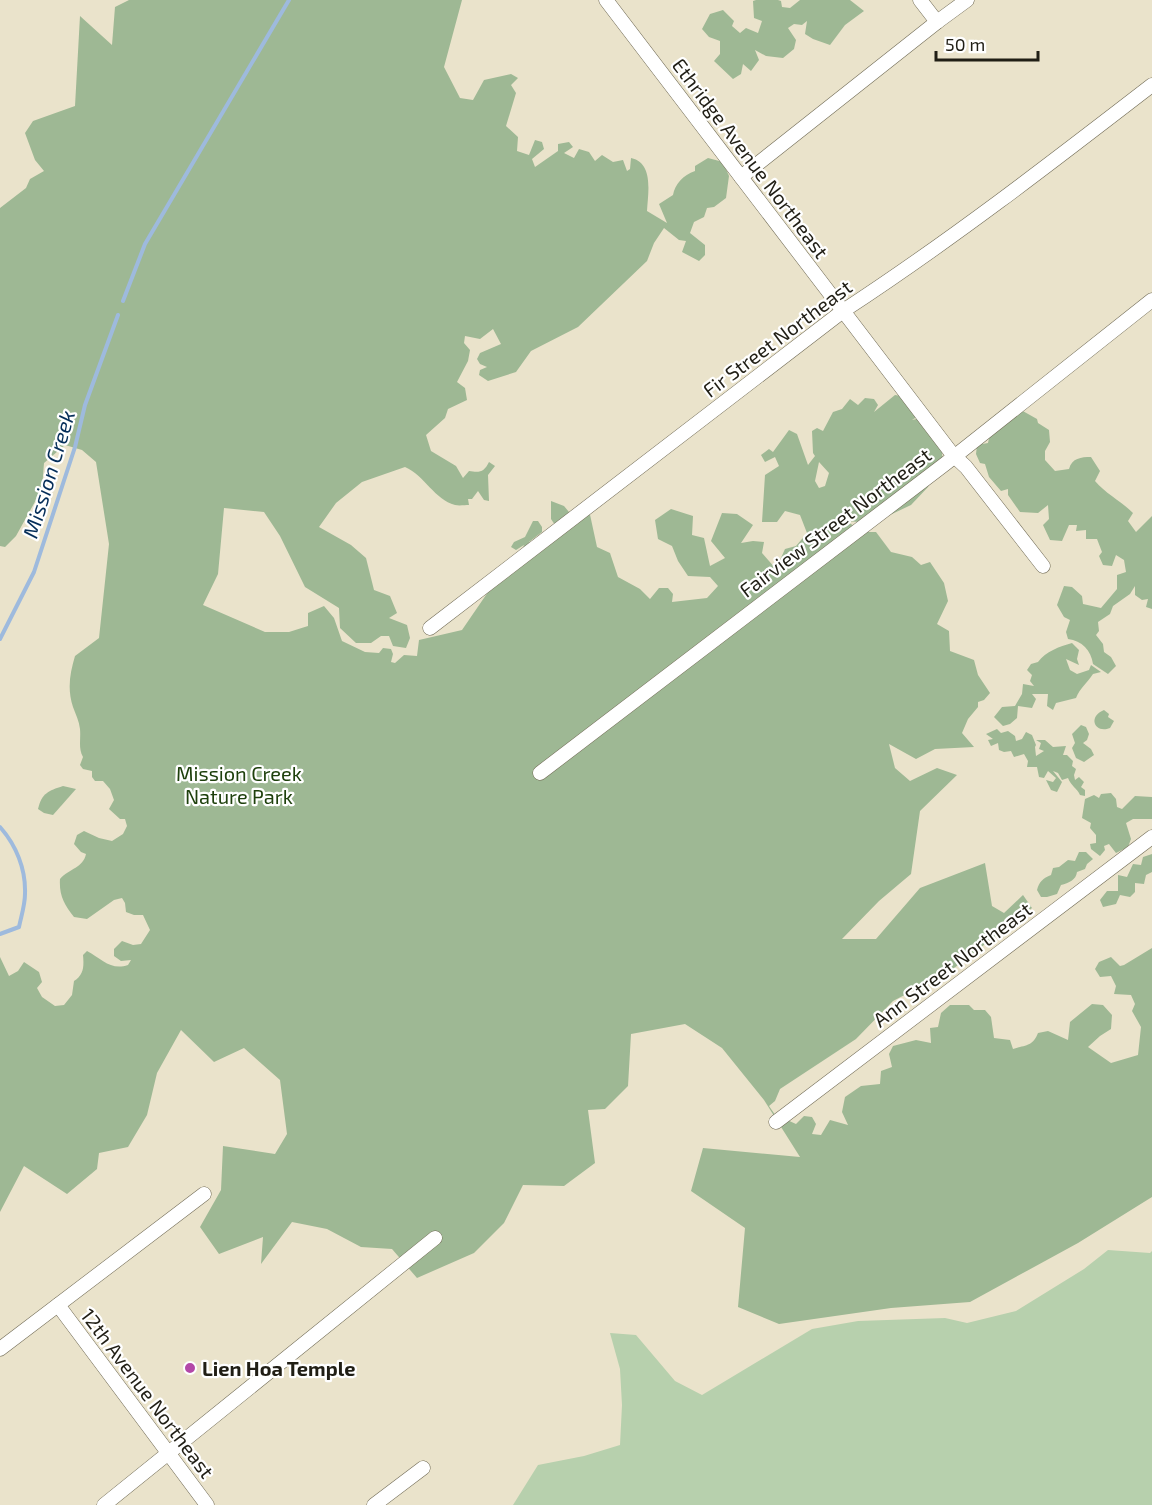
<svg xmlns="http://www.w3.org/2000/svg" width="1152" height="1505" viewBox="0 0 1152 1505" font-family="'Exo 2',sans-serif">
<rect width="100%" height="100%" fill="#eae3cb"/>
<!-- green -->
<polygon fill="#b7d0ad" points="1108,1250 1150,1253 1152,1251 1152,1505 513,1505 538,1465 584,1456 620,1445 622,1405 620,1369 610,1333 636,1335 675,1381 702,1395 812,1329 858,1321 945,1318 967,1323 1016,1311 1084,1269"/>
<!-- forest -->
<g fill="#9eb894" fill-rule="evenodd">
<path d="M129 0H462L444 67 460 98 473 100 484 80 511 74 518 78 511 85 516 93 506 126 518 137 517 151 529 155 535 140 542 142 544 149 532 159 535 167 558 151V144L569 142 573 147 564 153 574 158 579 149 589 152 595 161 602 155 613 162 623 160 627 171 630 169 631 158C654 163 648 193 647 211L667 223 659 204 673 195C675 184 683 175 695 171V166L708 158 723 162 729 176 726 198 714 207 707 208 704 217 694 222 690 233 705 245V255L699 261 682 252 686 241 679 240 664 228 654 243 647 261 578 327 531 351 516 372 488 381 479 375 480 370 487 367 480 364 477 359 480 353 501 344 493 329 480 339 465 336 464 343 470 350 468 361 457 382 465 388 467 400 448 409 445 418 426 435 431 451 456 466 463 478 469 471C480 473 484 472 489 462L495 466 488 475 489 501 484 500 478 491 472 499H468L469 505C465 505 459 506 455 505 435 500 424 475 405 467L362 482 336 503 319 527 351 545 366 558 374 590 390 596 397 613 389 618 407 625 410 638 406 648 393 646 389 636H381L371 643H356L340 628 339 608 305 587 280 536 264 512 224 508 218 574 203 605 265 632H289L308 626V613L324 606 334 618 342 641 365 652 379 653 383 648 391 649 393 654 391 662 395 663 404 655 417 656 419 640 462 630 499 576 515 565 524 545 516 550 511 547 514 542 525 537 533 521H538L542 527V532L529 542 536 552 557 528 551 519V501L564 506 569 512 589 510 597 547 610 553 618 577 640 589 650 599 659 588H668L673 594 672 602 707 598 718 586 710 577 688 576 678 561 672 546 658 539 655 520 671 509 693 516 692 535 704 538 710 566 725 558 711 541 722 513 737 514 753 525 741 543 753 541 764 542 762 553 776 569 785 549 796 546 807 533 800 515 785 511 777 522H762L765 475 779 466 775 457 765 462 761 455 769 449 773 452 789 430 797 434 808 465 815 456 813 453 812 431 817 428 823 431 833 412 842 409 850 399 858 405 865 398 874 399 878 405 874 412 895 395 919 399 920 415 912 420 921 418 942 451 943 472 934 474 928 487 911 505 873 523 846 521 864 532H876L891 552 912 557 921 565 930 562 944 583 948 601 937 624 949 631 950 651 974 660 978 675 990 693 984 700 978 702V707L968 719 962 733 974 747 935 749 916 759 889 744 895 768 910 781 937 768 957 775 920 811 911 874 879 901 842 939H876L920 888 985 863 992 906 1004 913 1023 895 1032 908 949 972 893 1001 856 1039 780 1089 775 1101 769 1106 778 1119H785L796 1124 804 1116 812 1117 816 1124 812 1134 821 1135 830 1120 848 1125 842 1112 845 1097 861 1086 880 1084 881 1071 892 1067 889 1054 893 1046 916 1040 931 1043 930 1028 938 1027 941 1013 950 1005H969L974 1010H985L991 1017 994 1038 1010 1040 1013 1049C1026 1045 1033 1046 1038 1033L1048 1031 1068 1040 1070 1022 1092 1004 1103 1005 1112 1015 1111 1029 1100 1036 1088 1047 1111 1063 1138 1055 1141 1027 1132 1011 1135 1004 1131 995 1114 994 1116 986 1111 976 1100 977 1095 969 1099 962 1111 957 1120 966 1124 965 1152 948V1197L1078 1243 970 1302 891 1308 779 1324 738 1307 745 1228 691 1191 703 1148 800 1157 764 1100 722 1048 685 1024 631 1034 628 1086 605 1109 588 1110 595 1163 564 1186 523 1185 504 1223 474 1253 417 1278 392 1249 361 1247 327 1229 292 1222 261 1264 263 1237 219 1254 200 1227 221 1190 223 1146 275 1154 287 1134 280 1080 244 1048 214 1062 181 1030 157 1073 147 1115 128 1147 99 1153 97 1169 67 1194 24 1166 0 1212V957L9 976 18 971 24 962 39 972 42 982 37 988 42 997 55 1006 64 1005 72 995 74 981C84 975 84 966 83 955L87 951C102 959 111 971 128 965L131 960 121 961 114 956V949L122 941 133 945 141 944 150 930 143 915H134L126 912 125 903 122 898 114 900 87 919 74 917C64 904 59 895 60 879 70 868 83 868 86 854L81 852 74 844 77 835 84 831 99 838 112 841 123 834 127 826 125 819H120L109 809 114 800 110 789 103 781H95L92 777V771L83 769 80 765 83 757C78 748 81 739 80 729 79 721 76 715 73 707 67 689 70 673 75 656L99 638 109 544 96 462 82 450 65 445 44 463 42 489 16 536 5 547 0 546V208L26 188 30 179 44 171 35 160 25 133 33 121 75 106 80 16 112 45 115 7ZM819 462 829 473 825 486 819 488 815 481Z"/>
<polygon points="756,0 778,0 781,1 782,7 790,8 800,0 850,0 864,11 845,25 830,45 813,39 805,34 807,21 802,25 794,24 788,28 796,40 794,49 783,58 766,56 755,50 759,60 751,71 743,64 741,74 733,79 714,61 720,54 720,41 709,37 702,29 710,14 723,10 734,21 732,26 740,33 746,28 758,33 762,21 754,18 753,1"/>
<path d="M1021 410 1037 419 1038 423 1049 430 1050 442 1045 451V460L1055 471 1069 469C1072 458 1081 457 1091 457L1100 471 1095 481C1106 494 1121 501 1133 513L1128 521 1136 532 1152 516V609L1146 607 1148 599 1142 600 1135 595V586L1130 594 1113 606 1110 614 1098 622 1099 631 1096 635 1103 644 1104 652 1111 657 1116 666 1108 674 1093 664C1091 650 1082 641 1068 639L1066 632 1070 620 1064 617 1057 605 1064 586 1072 587 1082 596 1083 604 1101 608 1117 589V575L1126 572 1124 560 1116 555 1112 566 1103 565 1099 556 1102 552 1097 539H1086V530L1076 531 1077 525H1069L1062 541 1050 540 1043 525 1049 519 1048 505 1038 513 1020 512 1008 495V489L1001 491 989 477 985 464 980 463 976 454 977 445 988 443C991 432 989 424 996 414L1017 415Z"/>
<path d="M1072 643 1079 650 1077 659 1079 665 1066 659 1070 670 1077 674 1089 670 1091 665 1101 672 1093 674C1087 683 1080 688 1076 698L1056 703 1053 710 1047 706 1048 694H1032L1036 699 1032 708 1018 706 1017 718 1010 724 1003 726 994 717 1002 707 1015 706 1022 694 1023 684 1034 686 1030 681 1032 675 1027 670 1031 664 1038 662C1046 651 1059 647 1072 643Z"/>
<path d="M1104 710 1109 714 1108 717 1114 721 1110 728C1095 734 1087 717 1104 710Z"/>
<polygon points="1081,725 1086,727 1089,734 1087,740 1083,743 1091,749 1094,755 1084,762 1076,758 1072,748 1075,743 1072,734"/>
<path d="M997 729 1001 733 1008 731 1015 736 1016 741 1022 739 1026 732 1032 735 1036 745 1035 747 1036 756 1044 751 1039 749 1041 743 1036 740H1045L1053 747 1066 746 1063 755H1067L1073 761 1072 766 1076 769 1074 775 1075 780 1079 777 1084 782 1081 787 1085 790V796L1080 795C1077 788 1071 786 1068 778L1062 780 1058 773 1053 771 1062 782 1057 792 1051 790 1046 780 1053 782 1056 778 1048 771 1044 778 1039 777 1037 767H1027L1028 761 1024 754 1014 757 1011 751 1004 752 999 750 998 743 991 746 988 740 993 739 986 734Z"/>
<path d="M63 786 76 789 53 815 44 813 38 809C42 793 48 791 63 786Z"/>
<polygon points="1111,793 1116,799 1117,807 1122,809 1135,796 1152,797 1152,819 1133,819 1126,823 1131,839 1128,847 1116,853 1109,844 1104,846 1105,850 1100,856 1091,849 1090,844 1096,843 1096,835 1090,828 1091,823 1082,818 1085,799 1094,795 1099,798 1101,794"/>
<path d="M1079 852H1086L1093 859 1087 864 1085 869 1077 872C1076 880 1069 883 1061 885L1057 894 1047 897H1041L1037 890C1039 882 1043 878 1051 875L1053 868 1059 867 1068 860 1075 861Z"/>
<polygon points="1152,854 1152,872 1146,875 1144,884 1135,883 1135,892 1130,897 1120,895 1116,904 1103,907 1100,900 1107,891 1118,891 1118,875 1127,877 1133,864 1141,865 1143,857"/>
</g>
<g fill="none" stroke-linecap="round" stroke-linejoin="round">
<!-- stream -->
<g stroke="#9ebadd" stroke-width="4">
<polyline points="123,301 145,244 289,0"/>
<polyline points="0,639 34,572 75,447 85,405 118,315"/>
<path d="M0 827C16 845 26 869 25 894 25 905 21 917 19 927L0 934"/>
</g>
<defs>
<g id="minor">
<polyline points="606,0 953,455 966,467 1043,566"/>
<polyline points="920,0 937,22"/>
<polyline points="741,177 937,22 967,0"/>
<path d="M430 628 843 311C950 241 1051 163 1152 85"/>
<polyline points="540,773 945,464 1152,300"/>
<polyline points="776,1122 1152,837"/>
<polyline points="58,1305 207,1505"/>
<polyline points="0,1349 204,1194"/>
<polyline points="104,1505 435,1238"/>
<polyline points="374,1505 423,1468"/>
</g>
</defs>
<!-- minor casing -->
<use href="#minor" stroke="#716b56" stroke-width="15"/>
<!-- minor -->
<use href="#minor" stroke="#fff" stroke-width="14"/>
</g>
<!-- markers -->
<circle fill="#b348a8" stroke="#fff" stroke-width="2" cx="190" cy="1368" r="6"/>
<g text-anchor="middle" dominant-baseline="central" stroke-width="4.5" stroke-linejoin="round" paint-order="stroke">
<!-- street labels -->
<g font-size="20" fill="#201e15" stroke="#fff">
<text transform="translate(751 158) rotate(53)">Ethridge Avenue Northeast</text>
<text transform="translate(777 338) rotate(-37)">Fir Street Northeast</text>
<text transform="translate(835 522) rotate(-37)">Fairview Street Northeast</text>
<text transform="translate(952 964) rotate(-37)">Ann Street Northeast</text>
<text transform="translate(148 1393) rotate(53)">12th Avenue Northeast</text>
</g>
<!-- park labels -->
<g font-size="20" fill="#1e400c" stroke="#fff">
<text x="239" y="773">Mission Creek<tspan x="239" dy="23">Nature Park</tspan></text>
</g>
<!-- poi labels -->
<g font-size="20" font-weight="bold" fill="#201e15" stroke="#fff" text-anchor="start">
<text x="202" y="1368">Lien Hoa Temple</text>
</g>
<!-- water labels -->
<g font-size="21" font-style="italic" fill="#052e59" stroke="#fff">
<text transform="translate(48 474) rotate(-73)">Mission Creek</text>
</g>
</g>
<!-- scale -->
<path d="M936 51v9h102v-9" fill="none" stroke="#201e15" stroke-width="3"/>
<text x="945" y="51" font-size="18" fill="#201e15" stroke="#ffffff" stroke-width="4.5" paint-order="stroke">50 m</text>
</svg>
